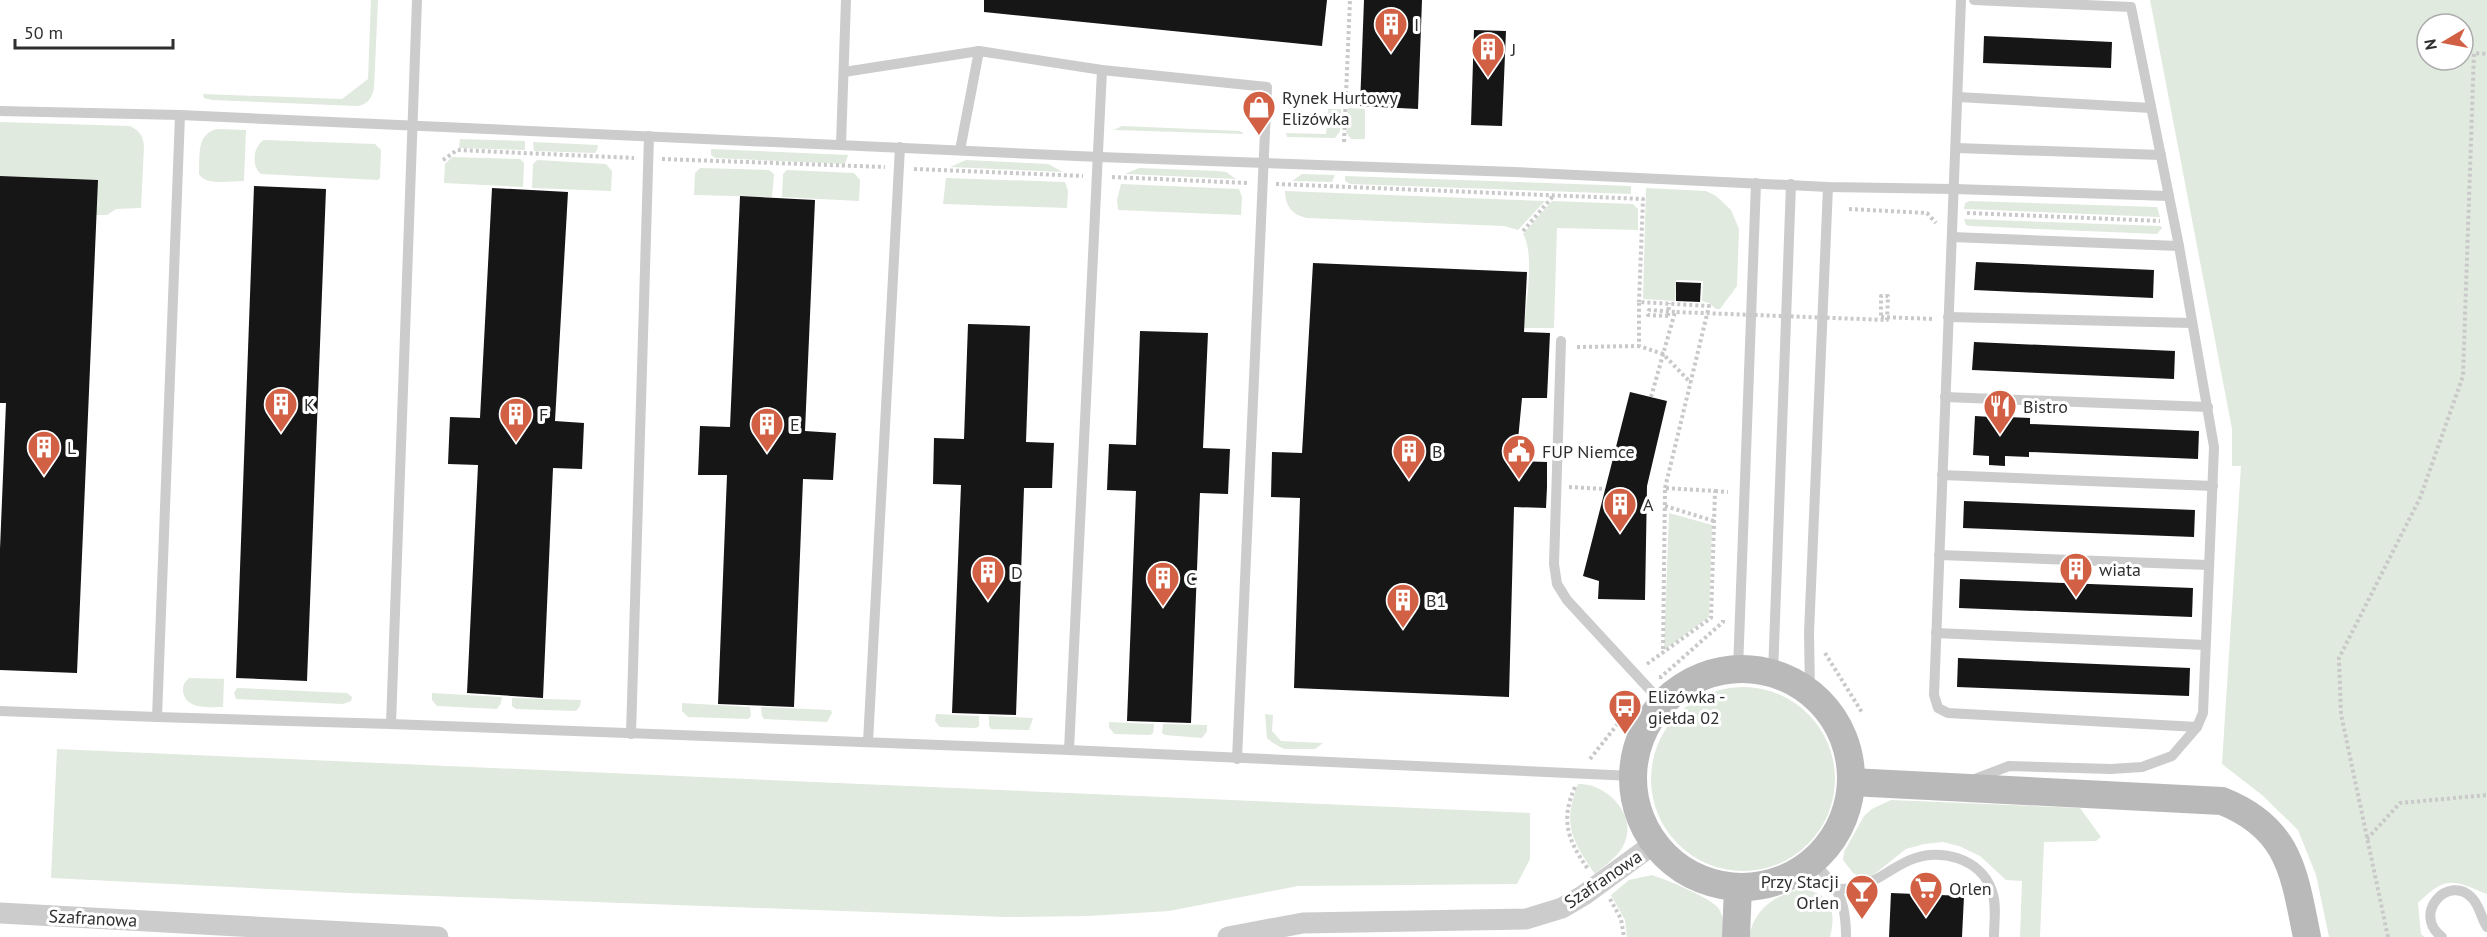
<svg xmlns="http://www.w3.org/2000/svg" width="2487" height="937" viewBox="0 0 2487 937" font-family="'PT Sans',sans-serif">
<rect width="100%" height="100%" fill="#fff"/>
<!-- green -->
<g fill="#e1eade" fill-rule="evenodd">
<path d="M371 0H378L374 89C371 99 367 105 357 106L212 100 204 98 203 94 342 99 368 79Z"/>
<path d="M2150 0H2487V894C2453 880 2446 875 2418 903L2421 934 2425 937H2329L2316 875 2298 830 2262 795 2222 764 2241 466H2232V429ZM2427 24H2463V60H2427Z"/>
<polygon points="1348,108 1365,109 1365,139 1351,139 1346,132"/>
<polygon points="1328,109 1341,109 1340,131 1335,138 1287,137 1286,133 1326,134"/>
<path d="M0 122 130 126C140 131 143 136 144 146L141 208 116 209 107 215H96L0 176Z"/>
<polygon points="1122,126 1240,131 1244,134 1114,130"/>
<path d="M217 129 246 130 244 181C231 181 206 186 199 174 200 156 196 134 217 129Z"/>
<polygon points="460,139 525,141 525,150 459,148"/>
<path d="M264 140 375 144 381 150 380 178 378 180 261 174C251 166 253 146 264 140Z"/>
<polygon points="533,142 598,145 597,150 595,153 534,151"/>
<polygon points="711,149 848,155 845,164 715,158 711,155"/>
<polygon points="452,157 520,159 524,163 523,187 444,183 445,164"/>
<polygon points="537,160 606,164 612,171 611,191 532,188 533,164"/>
<polygon points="966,160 1048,164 1063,172 950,167"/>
<polygon points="700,168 769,170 774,174 772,197 694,195 695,173"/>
<polygon points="1139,168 1218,171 1226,172 1236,179 1125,174"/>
<polygon points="787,170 854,173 860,180 859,201 782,197 783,174"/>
<polygon points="1302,174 1335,175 1332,182 1292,181"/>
<polygon points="1345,176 1631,186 1631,194 1350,184 1345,181"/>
<polygon points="946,178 1065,182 1068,191 1067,208 943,204"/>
<polygon points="1121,184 1239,189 1242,197 1241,215 1118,210 1117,200"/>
<polygon points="1646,188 1706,191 1716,196 1731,210 1739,229 1737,286 1720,309 1716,309 1709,303 1702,301 1703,281 1676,280 1675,301 1643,299"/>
<path d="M1285 191 1545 201 1518 230 1504 226 1307 218C1292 215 1285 206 1285 191Z"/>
<path d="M1552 201 1633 204 1638 209V230L1557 228 1554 328H1524C1526 305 1535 253 1523 234Z"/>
<polygon points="1970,201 2157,207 2160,217 1964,209 1965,203"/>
<polygon points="1964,219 2161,226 2162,228 2157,234 1970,226 1966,225"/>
<polygon points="1669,513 1712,525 1709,617 1664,650"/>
<path d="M189 678 224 679 223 707C209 707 184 710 183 690 183 684 185 682 189 678Z"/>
<circle cx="1743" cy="779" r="92"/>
<polygon points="237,688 347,693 352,697 351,701 343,704 236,699 234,693"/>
<polygon points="432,693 502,697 501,703 497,709 437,706 432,700"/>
<polygon points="512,698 581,700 580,706 576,711 516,709 512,706"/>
<polygon points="682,703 750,707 751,716 748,719 688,717 682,711"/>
<polygon points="761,707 831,710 832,713 827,722 764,719 762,716"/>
<polygon points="936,714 979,716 979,726 976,728 940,727 935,721"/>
<polygon points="1265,714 1273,715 1272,731 1281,741 1323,743 1315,749 1284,749 1273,743 1267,738"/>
<polygon points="989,716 1033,718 1029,730 991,729 989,726"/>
<polygon points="1109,722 1154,724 1153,733 1150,735 1114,734 1109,727"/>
<polygon points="1163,724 1207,725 1207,731 1202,738 1165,735 1162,733"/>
<polygon points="57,749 1530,813 1530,859 1517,884 1298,886 1169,911 1088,916 1006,917 350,893 51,878"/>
<path d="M1578 784C1608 783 1641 818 1622 848 1616 858 1604 866 1595 874 1572 841 1562 824 1578 784Z"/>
<polygon points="1891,800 2080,808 2101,837 2096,841 2044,842 2040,937 2020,937 2022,881 2006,880 1980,856 1959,846 1943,842 1924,844 1906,849 1872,876 1861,877 1853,873 1843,860 1844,852 1864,816 1872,809"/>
<path d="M1652 875C1665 879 1712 898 1719 909 1724 918 1725 928 1726 937H1627L1625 920 1611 895 1629 880Z"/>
<path d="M1801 889C1830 892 1837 911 1830 937H1749C1754 909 1775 895 1801 889Z"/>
</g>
<!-- building -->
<g fill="#161616">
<polygon points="984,0 1327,0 1322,46 984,12"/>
<polygon points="1364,0 1422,0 1418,109 1360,106"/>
<polygon points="1474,30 1506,31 1502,126 1471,125"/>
<polygon points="1984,36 2112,42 2111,68 1983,63"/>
<polygon points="0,176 98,180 77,673 0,670 0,549 6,403 0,403"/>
<polygon points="254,186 326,189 307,681 236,678"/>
<polygon points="492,188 568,192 555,421 584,423 582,469 553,468 543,698 467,693 478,465 448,464 449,440 450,417 480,418"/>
<polygon points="740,196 815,200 805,431 836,433 833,480 803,479 794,707 718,704 727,475 698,475 700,426 730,427"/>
<polygon points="1976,262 2154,270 2153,298 1974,290"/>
<polygon points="1313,263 1527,272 1524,332 1550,333 1547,398 1522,398 1516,461 1547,462 1547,487 1546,508 1514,507 1509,697 1294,688 1300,498 1271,497 1272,452 1302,453"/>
<polygon points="1676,282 1701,283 1700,302 1676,301"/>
<polygon points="968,324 1030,326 1026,442 1054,443 1052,488 1024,488 1016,715 952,713 961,485 933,484 934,438 964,439"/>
<polygon points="1140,331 1208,333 1203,448 1230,449 1228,494 1200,493 1191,723 1127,721 1136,491 1107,490 1108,466 1109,444 1136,445"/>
<polygon points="1974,342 2175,351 2174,379 1972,370"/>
<polygon points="1630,392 1667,401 1647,486 1645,600 1598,599 1599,581 1583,576"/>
<polygon points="1992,408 2008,408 2008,417 2030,418 2030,424 2199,431 2198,459 2029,452 2029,457 2005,456 2005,466 1989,465 1989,456 1973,455 1975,416 1991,417"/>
<polygon points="1964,501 2195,510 2194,537 1963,528"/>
<polygon points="1960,579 2193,588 2192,617 1959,608"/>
<polygon points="1958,658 2190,668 2189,696 1957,687"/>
<polygon points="1891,893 1964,896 1962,937 1889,937"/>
</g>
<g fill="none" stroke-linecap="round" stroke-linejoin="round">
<!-- path -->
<g stroke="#c9c9c9" stroke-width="4" stroke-dasharray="3 3" stroke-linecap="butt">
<polyline points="1344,142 1350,0"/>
<polyline points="662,159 885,167"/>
<polyline points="443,160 457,150 634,158"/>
<polyline points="914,169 1083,176"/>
<polyline points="1112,177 1248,183"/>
<polyline points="1276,184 1643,199 1639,302"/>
<polyline points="1849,209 1927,213 1936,223"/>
<polyline points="1967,213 2160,221"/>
<polyline points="1523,231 1554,195"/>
<polyline points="1668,316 1669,303"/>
<polyline points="1881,317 1934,319"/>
<polyline points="1577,347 1639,346"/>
<polyline points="1569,487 1605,489"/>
<polyline points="1665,488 1709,306 1639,302 1639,346 1663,354 1691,383"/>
<polyline points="1715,491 1728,492"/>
<polyline points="1665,506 1714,521"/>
<polyline points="1825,653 1863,714"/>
<polyline points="1647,664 1711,618 1715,491 1665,488 1663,653"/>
<polyline points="1659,677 1661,677 1723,622 1723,619"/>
<polyline points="1590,759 1639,697"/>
<path d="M1575 787C1560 820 1568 841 1588 869"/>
<polyline points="2367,839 2400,803 2487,795"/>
<polyline points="1610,899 1621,919 1624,937"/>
<polyline points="2388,937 2341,714 2339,658 2420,498 2463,376 2474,53 2487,54"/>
</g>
<!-- lane -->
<g stroke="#ccc" stroke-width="10">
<polyline points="417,0 391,724 1069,750 1633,776"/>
<polyline points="1961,0 1934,695 1938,708 1948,713 2197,727 2203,713 2214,447 2179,246 2131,7 1974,0"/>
<polyline points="844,72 979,51 1102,70 1267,87 1237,759"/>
<polyline points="1958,97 2151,108"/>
<polyline points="0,111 180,115"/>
<polyline points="841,144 846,0"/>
<polyline points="1956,148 2161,155"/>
<polyline points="960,150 979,51"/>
<polyline points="1952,237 2179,246"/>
<polyline points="1948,317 2192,323"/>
<polyline points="1561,341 1554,564 1557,584 1567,600 1663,704"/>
<polyline points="1945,397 2208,407"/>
<polyline points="1942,475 2213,486"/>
<polyline points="1939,555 2208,565"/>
<polyline points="1936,633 2205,645"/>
<polyline points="1738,669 1756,183"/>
<polyline points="1773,674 1791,184"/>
<polyline points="1810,693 1809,633 1828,187"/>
<polyline points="0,711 157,717"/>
<polyline points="391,724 157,717 180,115 1099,157 1514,172 1828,187 1954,189 2169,196"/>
<polyline points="631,734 649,136"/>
<polyline points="868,742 900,147"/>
<polyline points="1069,750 1102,70"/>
<polyline points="1975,779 2009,766 2111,769 2142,767 2172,756 2197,727"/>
<path d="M1813 861C1838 889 1846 898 1846 937"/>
<path d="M1838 889C1872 889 1881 873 1910 860 1939 847 1981 858 1992 891 1997 905 1994 922 1994 937"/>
<path d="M2442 937C2411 914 2449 873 2472 898 2480 906 2481 918 2487 927"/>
</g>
<!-- street -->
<g stroke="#ccc" stroke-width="21">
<polyline points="0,913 438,937"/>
<polyline points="1228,937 1303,923 1526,919 1562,908 1584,895 1655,843"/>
</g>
<!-- secondary -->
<g stroke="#b9b9b9" stroke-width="28">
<circle cx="1742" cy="778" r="109"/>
<path d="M1851 782 2222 801C2290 828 2294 873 2307 937"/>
<polyline points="1736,937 1738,887"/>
</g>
<!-- path-bridge -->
<g stroke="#c9c9c9" stroke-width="4" stroke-dasharray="3 3" stroke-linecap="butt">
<polyline points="1668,316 1648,315 1649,310 1675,312"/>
<polyline points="1651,397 1675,312 1887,320 1888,296 1881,296 1881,317"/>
</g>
</g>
<!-- icons -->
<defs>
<symbol id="building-pin" viewBox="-11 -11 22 30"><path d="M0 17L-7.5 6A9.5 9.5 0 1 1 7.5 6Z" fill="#d26044" stroke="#fff"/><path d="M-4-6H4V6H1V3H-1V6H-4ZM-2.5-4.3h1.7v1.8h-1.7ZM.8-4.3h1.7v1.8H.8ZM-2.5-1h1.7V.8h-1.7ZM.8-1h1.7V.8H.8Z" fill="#fff"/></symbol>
<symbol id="shop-pin" viewBox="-11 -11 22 30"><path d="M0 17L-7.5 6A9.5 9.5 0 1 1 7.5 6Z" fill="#d26044" stroke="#fff"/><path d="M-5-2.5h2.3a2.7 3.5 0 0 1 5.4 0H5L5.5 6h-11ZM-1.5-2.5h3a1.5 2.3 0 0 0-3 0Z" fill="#fff"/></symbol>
<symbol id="restaurant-pin" viewBox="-11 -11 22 30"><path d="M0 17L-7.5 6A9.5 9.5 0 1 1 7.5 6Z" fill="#d26044" stroke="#fff"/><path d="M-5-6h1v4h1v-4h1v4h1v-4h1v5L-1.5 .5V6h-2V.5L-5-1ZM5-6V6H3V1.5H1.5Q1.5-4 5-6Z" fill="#fff"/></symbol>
<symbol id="civic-pin" viewBox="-11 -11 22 30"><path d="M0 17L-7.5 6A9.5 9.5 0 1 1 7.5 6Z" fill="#d26044" stroke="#fff"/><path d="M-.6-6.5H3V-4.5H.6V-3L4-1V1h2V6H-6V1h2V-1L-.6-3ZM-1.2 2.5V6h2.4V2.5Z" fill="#fff"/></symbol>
<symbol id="bus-pin" viewBox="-11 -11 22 30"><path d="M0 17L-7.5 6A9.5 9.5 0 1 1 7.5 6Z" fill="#d26044" stroke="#fff"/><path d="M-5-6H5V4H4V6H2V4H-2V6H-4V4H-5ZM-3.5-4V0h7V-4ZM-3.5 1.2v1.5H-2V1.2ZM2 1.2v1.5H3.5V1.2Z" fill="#fff"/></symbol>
<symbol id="supermarket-pin" viewBox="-11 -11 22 30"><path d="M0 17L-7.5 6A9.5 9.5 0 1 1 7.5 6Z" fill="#d26044" stroke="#fff"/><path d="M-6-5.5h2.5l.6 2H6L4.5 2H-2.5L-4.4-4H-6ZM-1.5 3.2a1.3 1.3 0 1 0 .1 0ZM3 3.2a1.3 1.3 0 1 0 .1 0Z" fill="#fff"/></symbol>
<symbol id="bar-pin" viewBox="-11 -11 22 30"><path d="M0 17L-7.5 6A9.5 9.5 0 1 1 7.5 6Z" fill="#d26044" stroke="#fff"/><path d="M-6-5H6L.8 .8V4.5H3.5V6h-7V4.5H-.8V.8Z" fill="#fff"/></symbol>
</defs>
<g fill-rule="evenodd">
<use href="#building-pin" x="1372" y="5" width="38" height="52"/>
<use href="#building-pin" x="1469" y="30" width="38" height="52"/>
<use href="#shop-pin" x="1240" y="88" width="38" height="52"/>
<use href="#building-pin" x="262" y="385" width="38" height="52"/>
<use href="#restaurant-pin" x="1981" y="387" width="38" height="52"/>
<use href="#building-pin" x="497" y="395" width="38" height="52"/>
<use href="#building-pin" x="748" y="405" width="38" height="52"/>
<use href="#building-pin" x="25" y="428" width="38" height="52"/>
<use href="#building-pin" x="1390" y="432" width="38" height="52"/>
<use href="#civic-pin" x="1500" y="432" width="38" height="52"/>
<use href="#building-pin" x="1601" y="485" width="38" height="52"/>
<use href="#building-pin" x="2057" y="550" width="38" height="52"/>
<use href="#building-pin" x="969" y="553" width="38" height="52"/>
<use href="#building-pin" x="1144" y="559" width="38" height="52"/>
<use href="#building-pin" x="1384" y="581" width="38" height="52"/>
<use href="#bus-pin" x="1606" y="687" width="38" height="52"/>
<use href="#supermarket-pin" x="1907" y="869" width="38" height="52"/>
<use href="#bar-pin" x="1843" y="872" width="38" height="52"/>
</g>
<g text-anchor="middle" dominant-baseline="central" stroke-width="6" stroke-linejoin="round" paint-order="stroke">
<!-- poi labels -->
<g font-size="18" fill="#2f2f2f" stroke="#fff" text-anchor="start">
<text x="1414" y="24">I</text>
<text x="1511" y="49">J</text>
<text x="1282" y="97">Rynek Hurtowy<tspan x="1282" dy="21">Elizówka</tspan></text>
<text x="304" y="404">K</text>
<text x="2023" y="406">Bistro</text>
<text x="539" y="414">F</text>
<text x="790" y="424">E</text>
<text x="67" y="447">L</text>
<text x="1432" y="451">B</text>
<text x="1542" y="451">FUP Niemce</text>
<text x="1643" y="504">A</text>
<text x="2099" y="569">wiata</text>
<text x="1011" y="572">D</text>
<text x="1186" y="578">C</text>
<text x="1426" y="600">B1</text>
<text x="1648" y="696">Elizówka -<tspan x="1648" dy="21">giełda 02</tspan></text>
<text x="1839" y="881" text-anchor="end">Przy Stacji<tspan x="1839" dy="21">Orlen</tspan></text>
<text x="1949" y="888">Orlen</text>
</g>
<!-- street labels -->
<g font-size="18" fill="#2f2f2f" stroke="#fff">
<text transform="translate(1603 879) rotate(-34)">Szafranowa</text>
<text transform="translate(93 918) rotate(3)">Szafranowa</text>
</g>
</g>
<!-- north arrow -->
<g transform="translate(2445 42) rotate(260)"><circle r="28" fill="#ffffff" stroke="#acacac" stroke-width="1.5"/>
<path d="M0-4.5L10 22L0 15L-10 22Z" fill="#d26044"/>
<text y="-9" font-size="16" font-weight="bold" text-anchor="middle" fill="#2f2f2f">N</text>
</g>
<!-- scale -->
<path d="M15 39v9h158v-9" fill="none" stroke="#2f2f2f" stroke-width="3"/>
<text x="24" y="39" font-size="18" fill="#2f2f2f" stroke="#ffffff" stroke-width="4.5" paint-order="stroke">50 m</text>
</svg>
